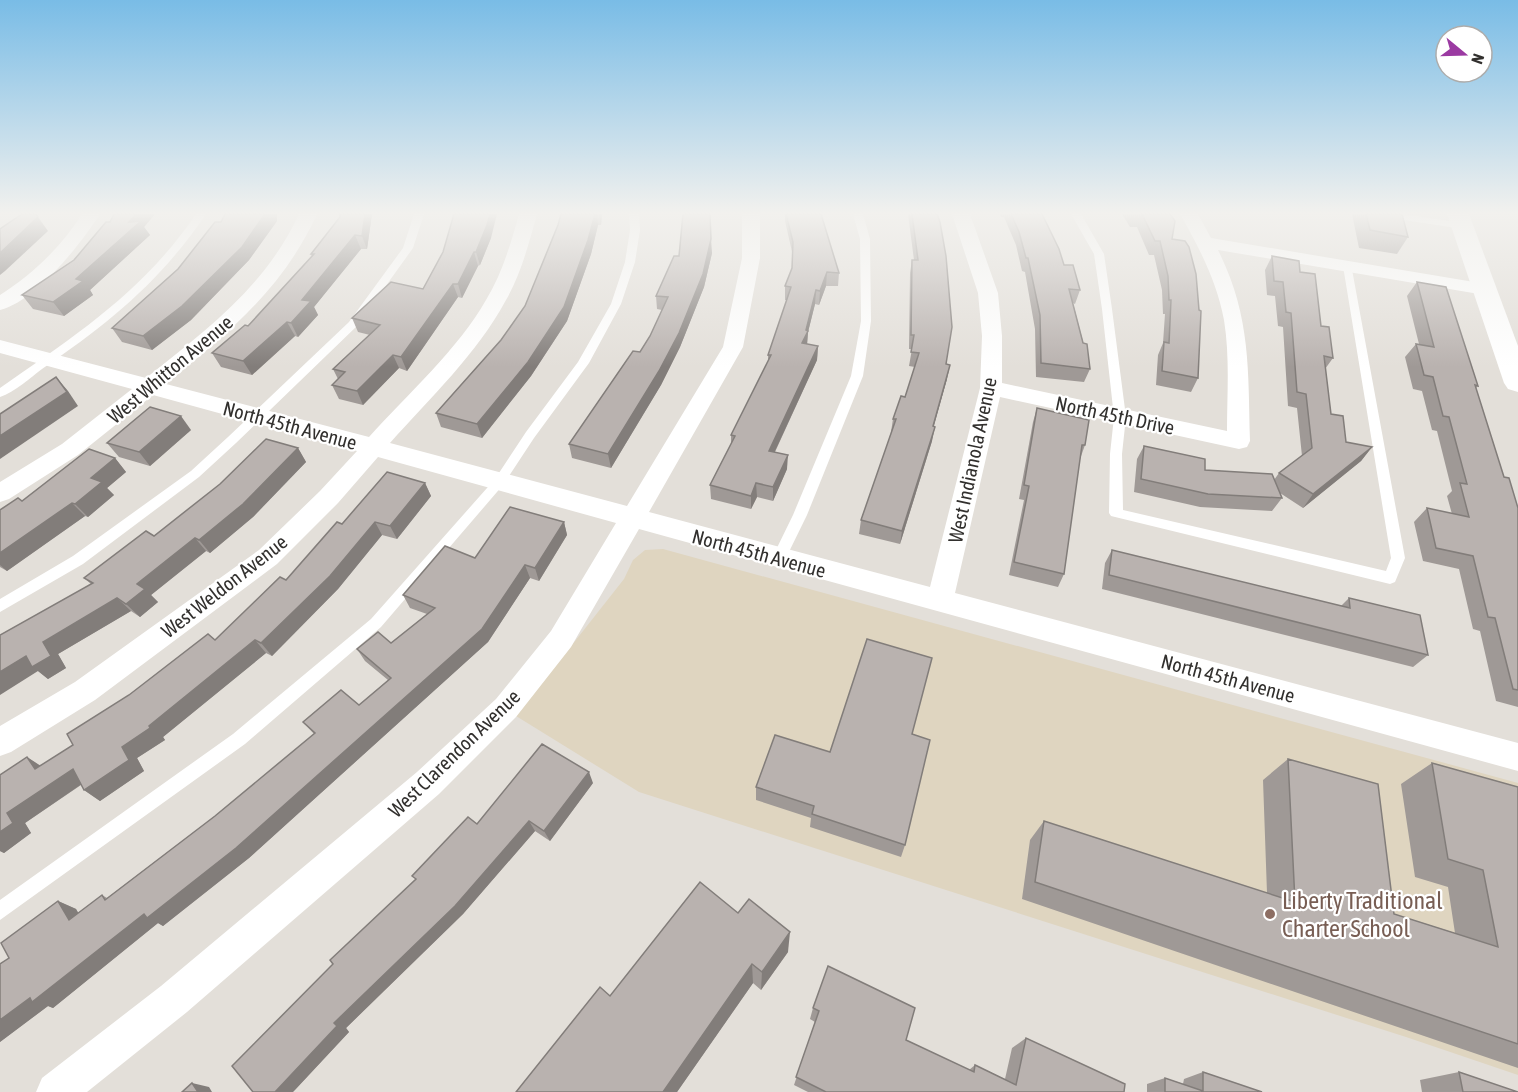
<svg xmlns="http://www.w3.org/2000/svg" width="1518" height="1092" viewBox="0 0 1518 1092" font-family="'Asap Condensed',sans-serif">
<rect width="100%" height="100%" fill="#e3dfd9"/>
<!-- education -->
<polygon fill="#dfd5c0" points="663,549 1518,783 1518,1075 1406,1037 639,792 516,716 624,579 633,560 645,550"/>
<g fill="none" stroke-linecap="round" stroke-linejoin="round">
<!-- lane -->
<g fill="#fff" fill-rule="evenodd">
<path d="M196 214H206C160 282 109 323 42 369 30 378 15 392 0 397V388C76 335 143 292 196 214Z"/>
<polygon points="414,214 424,214 413,248 357,326 236,443 199,477 83,564 0,612 0,599 73,556 191,471 228,437 349,322 403,248"/>
<polygon points="629,214 639,214 640,230 635,262 621,304 589,363 534,438 503,485 381,627 245,744 0,920 0,900 233,734 371,619 495,479 526,432 578,362 611,304 625,262 630,230"/>
<polygon points="853,214 863,214 870,239 871,321 863,376 807,515 784,562 774,562 772,558 793,515 851,376 861,321 860,239"/>
<polygon points="1071,214 1081,214 1104,254 1112,309 1126,417 1122,454 1123,510 1386,571 1391,558 1343,266 1351,264 1405,558 1395,582 1390,584 1111,516 1109,513 1110,454 1114,417 1102,309 1094,254"/>
<polygon points="1379,214 1402,214 1463,223 1468,226 1463,229 1384,217"/>
</g>
<!-- street -->
<g fill="#fff" fill-rule="evenodd">
<path d="M82 214H100C80 245 36 301 0 310V295C33 274 61 247 82 214Z"/>
<path d="M299 214H317C283 289 228 333 166 384L369 437C406 396 459 348 486 300 502 274 511 243 519 214H537C529 243 521 274 506 300 477 354 430 398 390 443L627 506 723 347 742 258V214H760V258L743 347 649 512 930 587 980 388 982 336 978 293 952 214H970L998 293 1002 336V383L1227 431C1227 394 1230 357 1224 320 1217 282 1199 247 1180 214H1198L1211 238 1492 285 1495 289 1492 293 1485 295 1218 250C1251 316 1248 369 1250 441L1247 447 1239 449 1000 397 955 593 1518 743V771L639 529 571 647 516 717 439 794 187 1012 87 1092H36L42 1078 161 986 417 772 496 699 551 631 616 523 378 457 338 503 277 564 95 700 11 752 0 756V726L75 682 259 550 320 491 357 451 153 395 78 455 9 499 0 502V482L62 444 132 389 0 353V340L146 378C207 329 265 287 299 214Z"/>
</g>
<!-- secondary -->
<polygon fill="#fff" fill-rule="evenodd" points="1447,214 1469,214 1518,346 1518,392 1508,389 1504,383"/>
</g>
<!-- wall -->
<g fill="#9f9996">
<polygon points="114,214 155,214 144,227 150,235 90,290 93,295 64,316 33,309 22,295 74,260 110,222"/>
<polygon points="225,214 277,214 277,221 249,260 191,320 152,350 122,342 112,328 178,269 221,222"/>
<polygon points="340,214 372,214 367,249 361,249 314,307 318,315 298,337 295,336 252,375 221,367 212,353 248,326 312,257 311,254 340,217"/>
<polygon points="561,214 602,214 601,225 598,225 591,254 567,321 531,376 482,438 441,427 436,413 501,340 525,306 558,225"/>
<polygon points="785,214 821,214 839,273 838,286 826,286 819,305 815,304 808,332 807,344 818,346 817,360 775,452 787,469 773,501 757,497 751,509 711,499 710,485 731,444 731,435 768,361 768,355 787,300 785,300 785,286 792,269 793,256 785,221"/>
<polygon points="908,214 937,214 947,379 933,427 932,441 900,544 859,534 861,520 892,433 891,432 893,419 905,397 915,367 909,366 912,349 909,349 910,273 912,260 914,260"/>
<polygon points="1000,214 1042,214 1064,265 1080,290 1075,304 1073,303 1090,369 1084,382 1036,377 1035,329 1025,272 1022,271 1016,245 1004,217 1001,217"/>
<polygon points="1122,214 1170,214 1172,239 1198,378 1191,392 1156,385 1158,355 1163,343 1165,314 1163,314 1162,290 1154,255 1149,255 1137,227 1130,227"/>
<polygon points="1352,214 1402,214 1408,237 1397,254 1359,248"/>
<polygon points="491,238 480,265 478,266 462,298 458,297 407,371 399,368 363,405 339,399 332,385 338,379 333,369 370,335 358,332 352,318 423,289 443,252"/>
<polygon points="712,253 704,287 680,347 661,385 611,468 572,458 569,444 640,352 650,336 662,310 657,309 656,296 679,256"/>
<polygon points="1272,256 1300,272 1333,358 1325,369 1331,414 1346,442 1372,447 1361,461 1303,508 1280,493 1282,498 1272,511 1200,507 1134,492 1137,459 1144,446 1205,470 1274,480 1279,473 1302,456 1297,408 1288,406 1283,327 1278,326 1275,296 1267,295 1265,270"/>
<polygon points="1417,282 1478,386 1476,388 1504,477 1518,508 1518,707 1496,701 1480,631 1473,629 1459,569 1423,561 1414,522 1427,508 1452,514 1447,496 1452,491 1437,431 1432,430 1422,391 1413,389 1405,357 1416,344 1419,344 1407,296"/>
<polygon points="1037,408 1085,445 1080,459 1064,574 1058,587 1009,575 1024,500 1019,499 1033,422"/>
<polygon points="191,430 150,466 119,457 107,443"/>
<polygon points="298,448 306,462 253,517 210,553 206,551 151,595 158,602 140,617 131,611 58,654 66,668 48,679 38,671 91,584 84,578"/>
<polygon points="115,458 126,472 107,488 114,495 88,517 85,516 7,571 0,567 0,510 22,501"/>
<polygon points="425,483 431,496 397,539 382,535 338,589 272,656 266,653 163,737 165,740 137,758 144,771 100,801 84,790 81,785 25,823 31,833 4,853 0,851 0,775 27,757 40,766 73,745 129,695 215,640 286,580 342,524"/>
<polygon points="564,522 567,535 539,581 530,578 488,642 249,858 163,926 158,923 53,1008 48,1006 0,1042 0,964 9,958 58,901 76,909 78,913 102,895 107,898 215,816 314,734 303,722 359,705 388,680 365,661 357,649 391,643 427,614 410,608 403,595 475,558"/>
<polygon points="1112,550 1341,606 1349,598 1428,655 1413,667 1102,589 1105,563"/>
<polygon points="912,734 905,845 901,857 810,827 811,818 756,800 756,787 830,752"/>
<polygon points="1288,759 1394,914 1455,933 1448,887 1415,877 1401,784 1432,763 1518,787 1518,1068 1022,899 1030,840 1044,821 1267,893 1263,780"/>
<polygon points="593,783 550,841 535,831 463,914 346,1028 349,1032 293,1092 477,824"/>
<polygon points="788,952 761,990 753,983 677,1092 516,1092 610,996"/>
<polygon points="813,1008 906,1040 969,1070 975,1065 1005,1079 1012,1048 1026,1038 1124,1092 808,1092 794,1085 815,1022 810,1019"/>
<polygon points="1203,1072 1262,1092 1147,1092 1147,1084 1165,1078 1183,1084 1184,1079"/>
<polygon points="1459,1072 1518,1092 1422,1092 1420,1080"/>
</g>
<!-- shaded-wall -->
<g fill="#827d7a">
<polygon points="136,214 155,214 144,227 150,235 90,290 93,295 64,316 53,302 76,279"/>
<polygon points="265,214 277,214 277,221 249,260 191,320 152,350 143,336"/>
<polygon points="365,214 372,214 367,249 362,236"/>
<polygon points="490,214 497,214 491,238 480,265 476,252"/>
<polygon points="595,214 597,214 598,225 591,254 567,321 531,376 482,438 477,424"/>
<polygon points="599,214 602,214 601,225"/>
<polygon points="38,217 48,231 5,271 0,275 0,253"/>
<polygon points="355,235 361,249 314,307 318,315 298,337 291,323 302,300"/>
<polygon points="711,239 712,253 704,287 680,347 661,385 611,468 608,454"/>
<polygon points="474,252 478,266 462,298 458,284"/>
<polygon points="827,272 826,286 819,305 820,291"/>
<polygon points="453,284 458,297 407,371 401,357"/>
<polygon points="816,290 815,304 808,332 807,345 802,343"/>
<polygon points="287,322 295,336 252,375 243,361"/>
<polygon points="818,346 817,360 769,464 769,451"/>
<polygon points="393,355 399,368 363,405 357,391"/>
<polygon points="950,365 947,379 930,440 933,426"/>
<polygon points="56,377 68,391 78,406 0,459 0,436"/>
<polygon points="181,416 191,430 150,466 139,452"/>
<polygon points="935,427 932,441 900,544 902,531"/>
<polygon points="1372,447 1361,461 1303,508 1313,494"/>
<polygon points="298,448 306,462 253,517 210,553 199,540"/>
<polygon points="788,455 787,469 773,501 773,487"/>
<polygon points="115,458 126,472 107,488 114,495 88,517 75,504 91,478"/>
<polygon points="425,483 431,496 397,539 390,526"/>
<polygon points="756,483 757,497 751,509 751,496"/>
<polygon points="72,503 85,516 7,571 0,565 0,553"/>
<polygon points="375,522 382,535 338,589 272,656 261,643"/>
<polygon points="564,522 567,535 539,581 535,568"/>
<polygon points="195,538 206,551 151,595 158,602 140,617 126,604 137,584"/>
<polygon points="525,565 530,578 488,642 249,858 163,926 158,923 53,1008 48,1006 0,1042 0,1020"/>
<polygon points="117,598 131,611 58,654 66,668 48,679 38,671 0,695 0,672 43,642"/>
<polygon points="255,640 266,653 163,737 165,740 137,758 144,771 100,801 84,790 122,747"/>
<polygon points="27,757 44,768 35,769"/>
<polygon points="73,769 89,779 25,823 31,833 4,853 0,851 0,832 7,813"/>
<polygon points="589,772 593,783 550,841 544,831"/>
<polygon points="529,821 535,831 463,914 346,1028 349,1032 293,1092 275,1092 334,1023"/>
<polygon points="58,901 76,909 87,928 69,920"/>
<polygon points="790,932 788,952 761,990 762,972"/>
<polygon points="752,964 753,983 677,1092 663,1092"/>
<polygon points="192,1083 209,1087 212,1092 198,1092"/>
</g>
<!-- building -->
<g fill="#b9b2af" stroke="#827d7a" stroke-width="1.5">
<polygon points="22,214 36,214 38,217 0,253 0,229"/>
<polygon points="114,214 136,214 129,222 141,221 76,279 83,281 53,302 22,295 74,260 106,222 110,222"/>
<polygon points="225,214 265,214 242,247 182,306 143,336 112,328 178,269 215,222 221,222"/>
<polygon points="340,214 365,214 362,236 355,235 302,300 311,301 291,323 287,322 243,361 212,353 245,325 248,326 314,254 311,254 340,217"/>
<polygon points="454,214 490,214 487,225 476,252 474,252 458,284 453,284 401,357 393,355 357,391 332,385 345,372 333,369 380,325 352,318 391,282 423,289 443,252"/>
<polygon points="561,214 595,214 588,240 564,307 528,362 477,424 436,413 501,340 525,306 558,225"/>
<polygon points="683,214 710,214 711,239 703,274 679,333 659,371 608,454 569,444 633,351 640,352 650,336 668,297 656,296 674,256 679,256"/>
<polygon points="786,214 821,214 839,273 827,272 820,291 816,290 806,330 808,331 802,343 818,346 769,451 788,455 773,487 756,483 751,496 710,485 735,436 731,435 771,355 768,355 791,287 785,286 792,268 793,242"/>
<polygon points="912,214 937,214 940,222 946,256 952,327 946,364 950,365 933,426 935,427 902,531 861,520 896,419 893,419 901,396 905,397 919,353 911,352 914,335 911,335 912,260 918,260"/>
<polygon points="1011,214 1042,214 1059,249 1064,265 1073,265 1080,290 1069,289 1083,343 1087,344 1090,369 1041,363 1040,315 1028,258 1026,258 1019,232"/>
<polygon points="1142,214 1170,214 1175,221 1172,239 1185,241 1189,247 1196,274 1199,310 1201,311 1198,378 1162,371 1164,342 1169,343 1171,300 1169,300 1168,276 1160,241 1155,241"/>
<polygon points="1366,214 1402,214 1408,237 1370,230"/>
<polygon points="1272,256 1299,261 1300,272 1315,274 1321,326 1329,327 1333,358 1324,356 1331,414 1343,416 1346,442 1372,447 1313,494 1279,473 1312,448 1306,394 1297,392 1291,313 1286,312 1283,282 1274,281"/>
<polygon points="1417,282 1446,287 1478,386 1475,385 1504,477 1509,478 1518,508 1518,690 1513,689 1495,618 1488,617 1473,556 1436,548 1427,508 1469,517 1460,483 1467,484 1449,417 1443,416 1433,377 1424,375 1416,344 1434,347"/>
<polygon points="56,377 67,392 0,436 0,414"/>
<polygon points="150,407 181,416 139,452 107,443"/>
<polygon points="1037,408 1089,420 1085,445 1082,445 1064,574 1014,562 1029,486 1024,485"/>
<polygon points="266,439 298,448 243,504 199,540 195,538 137,584 145,589 126,604 117,598 43,642 51,656 32,667 26,656 0,672 0,635 93,583 84,578 146,531 154,536 220,484"/>
<polygon points="1144,446 1205,459 1205,470 1272,474 1282,498 1208,494 1141,479"/>
<polygon points="89,449 115,458 91,478 102,482 75,504 72,503 0,553 0,510 18,498 22,501"/>
<polygon points="387,472 425,483 390,526 375,522 330,576 261,643 255,640 149,726 150,728 122,747 129,760 84,790 73,769 7,813 13,823 0,832 0,775 27,757 35,769 73,745 67,734 129,695 208,634 215,640 280,577 286,580 337,522 342,524"/>
<polygon points="510,507 564,522 535,568 525,565 482,629 236,848 147,918 144,914 32,1002 30,998 0,1020 0,964 9,958 1,943 58,901 69,920 102,895 105,900 215,816 315,733 303,722 341,690 359,705 391,678 357,649 378,632 391,643 435,608 403,595 445,546 475,558"/>
<polygon points="1112,550 1350,608 1349,598 1420,615 1428,655 1109,575"/>
<polygon points="867,639 932,658 912,734 930,740 905,845 812,814 814,806 756,787 775,735 830,752"/>
<polygon points="542,744 589,772 544,831 529,821 455,906 334,1023 337,1026 275,1092 253,1092 232,1066 333,964 330,960 416,879 412,876 468,817 477,824"/>
<polygon points="1288,759 1378,784 1394,914 1498,947 1483,870 1448,859 1432,763 1518,787 1518,1044 1035,882 1044,821 1295,902"/>
<polygon points="700,882 738,913 749,899 790,932 762,972 752,964 663,1092 516,1092 600,987 610,996"/>
<polygon points="828,966 915,1008 906,1040 974,1072 975,1065 1016,1085 1026,1038 1125,1084 1124,1092 826,1092 796,1077 819,1011 813,1008"/>
<polygon points="1203,1072 1262,1092 1165,1092 1165,1078 1203,1091"/>
<polygon points="1459,1072 1518,1092 1463,1092"/>
<polygon points="192,1083 198,1092 182,1092"/>
</g>
<!-- sky -->
<linearGradient id="sky" x2="0" y2="1"><stop stop-color="#79bce6"/><stop offset="0.58" stop-color="#f2f1ee"/><stop offset="1" stop-color="#f2f1ee" stop-opacity="0"/></linearGradient>
<rect width="1518" height="367" fill="url(#sky)"/>
<!-- markers -->
<circle fill="#8d6e63" stroke="#fff" stroke-width="2" cx="1270" cy="914" r="6"/>
<g text-anchor="middle" dominant-baseline="central" stroke-width="4.5" stroke-linejoin="round" paint-order="stroke">
<!-- street labels -->
<g font-size="20" fill="#32302e" stroke="#fff">
<text transform="translate(170 369) rotate(-40)">West Whitton Avenue</text>
<text transform="translate(1115 415) rotate(12)">North 45th Drive</text>
<text transform="translate(290 425) rotate(15)">North 45th Avenue</text>
<text transform="translate(972 460) rotate(-78)">West Indianola Avenue</text>
<text transform="translate(759 553) rotate(15)">North 45th Avenue</text>
<text transform="translate(224 586) rotate(-38)">West Weldon Avenue</text>
<text transform="translate(1228 678) rotate(15)">North 45th Avenue</text>
<text transform="translate(454 753) rotate(-44)">West Clarendon Avenue</text>
</g>
<!-- near-education labels -->
<g font-size="24" fill="#785e54" stroke="#fff" text-anchor="start">
<text x="1282" y="900">Liberty Traditional<tspan x="1282" dy="28">Charter School</tspan></text>
</g>
</g>
<!-- north arrow -->
<g transform="translate(1464 54) rotate(109)"><circle r="28" fill="#ffffff" stroke="#adacab" stroke-width="1.5"/>
<path d="M0-4.5L10 22L0 15L-10 22Z" fill="#9b3aa2"/>
<text y="-9" font-size="16" font-weight="bold" text-anchor="middle" fill="#32302e">N</text>
</g>
</svg>
